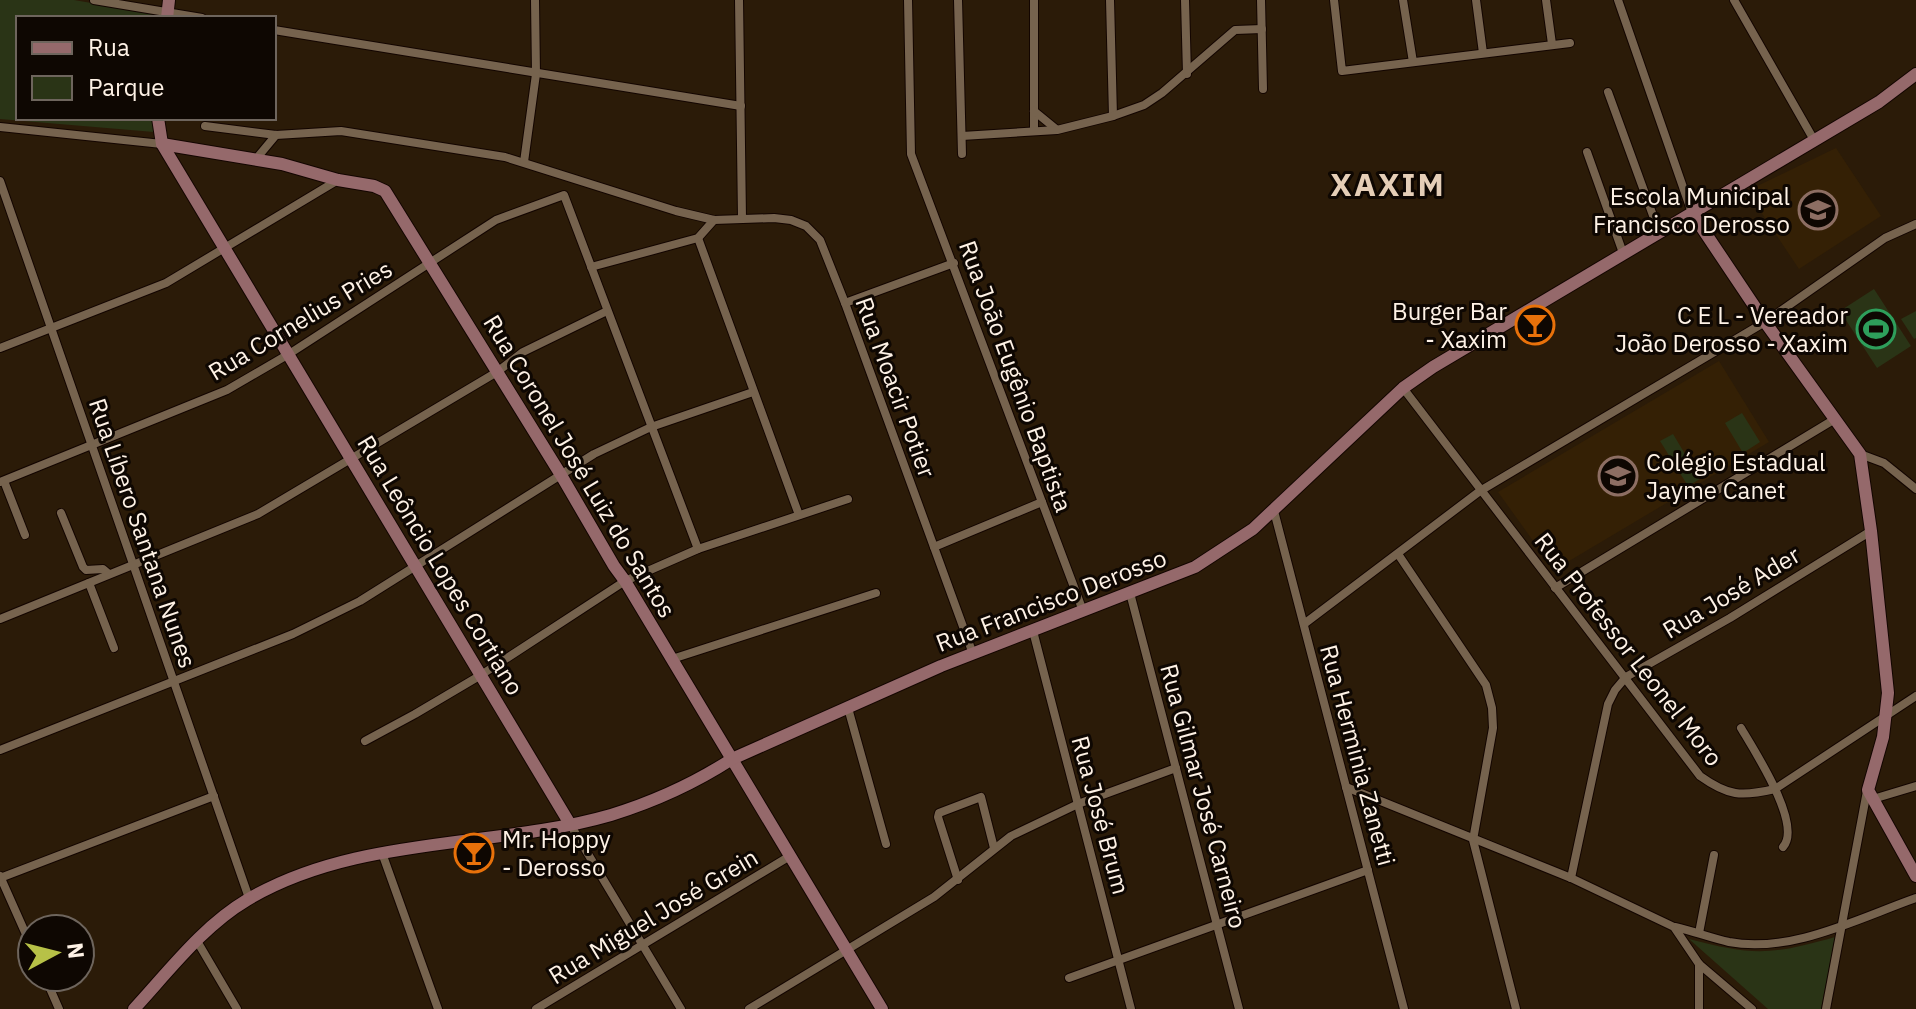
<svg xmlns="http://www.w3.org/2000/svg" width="1916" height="1009" viewBox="0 0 1916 1009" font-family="'IBM Plex Sans',sans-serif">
<rect width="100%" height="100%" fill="#2b1b08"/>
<!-- built -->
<g fill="#342005">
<polygon points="1836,148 1881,216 1799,269 1747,191"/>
<polygon points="1719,361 1769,442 1554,570 1498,492"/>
</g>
<!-- green -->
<g fill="#2a3416">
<polygon points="0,0 74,0 161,15 161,18 18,18 18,118 154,118 154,132 0,119"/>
<polygon points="1874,289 1911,346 1877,368 1840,311"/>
<polygon points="1916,311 1916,338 1914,339 1901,319"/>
<polygon points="1742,413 1760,442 1743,453 1725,423"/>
<polygon points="1673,434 1700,479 1688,486 1660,441"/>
<path d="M1835 937 1821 1009H1768L1689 939C1753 956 1772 955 1835 937Z"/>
</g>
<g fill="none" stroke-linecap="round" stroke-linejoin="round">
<defs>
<g id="street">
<polyline points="94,0 202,18"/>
<polyline points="739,0 742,218"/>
<polyline points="908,0 911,154 1083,611"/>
<polyline points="958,0 962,154"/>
<polyline points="1034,0 1034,131"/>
<polyline points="1110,0 1113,116"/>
<polyline points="1185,0 1187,74"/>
<polyline points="1261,0 1263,89"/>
<polyline points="1334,0 1342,71 1570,43"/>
<polyline points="1403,0 1413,62"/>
<polyline points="1476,0 1483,53"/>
<polyline points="1546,0 1552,44"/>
<polyline points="1618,0 1692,213"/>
<polyline points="1734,0 1814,140"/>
<polyline points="274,30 741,106"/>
<polyline points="1608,92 1659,232"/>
<polyline points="1034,111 1056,129"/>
<polyline points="205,126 276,135 341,131 505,157 676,211 714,220 774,218 791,220 806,226 820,240 845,303 973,654"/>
<polyline points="0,127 162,144"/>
<polyline points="962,136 1057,130 1113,116 1144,105 1162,93 1235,30 1262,29"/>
<polyline points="1587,152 1623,253"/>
<polyline points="256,159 276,135"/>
<polyline points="524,162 536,74 535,0"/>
<polyline points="0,181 249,898"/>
<polyline points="698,238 799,515"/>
<polyline points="591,267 698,238 714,220"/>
<polyline points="845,303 954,263"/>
<polyline points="0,348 166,283 338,180"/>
<path d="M1403 388 1700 776C1728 796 1741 797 1775 789L1916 696"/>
<polyline points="1860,454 1884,463 1916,489"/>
<polyline points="4,481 25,535"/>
<polyline points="0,482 227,390 289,354 496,220 564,195 698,549"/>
<polyline points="1274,511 1404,1009"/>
<polyline points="61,513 83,567 86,570 103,569 109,574"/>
<polyline points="934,547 1042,502"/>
<polyline points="1398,554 1486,685 1492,708 1493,728 1473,840 1516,1009"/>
<polyline points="89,583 114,648"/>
<polyline points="1555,588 1835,419"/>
<polyline points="1130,593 1239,1009"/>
<polyline points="0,619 258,514 497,372 523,352 607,311"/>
<polyline points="1304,624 1480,491 1765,322 1885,238 1916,224"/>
<polyline points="1033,631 1131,1009"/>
<polyline points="672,659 876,593"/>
<polyline points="848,708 886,844"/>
<path d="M1741 728C1754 750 1803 825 1783 847"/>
<polyline points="365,741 415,714 481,675 625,581 698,549 848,499"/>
<polyline points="0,750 293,634 360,601 594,454 651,427 753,392"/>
<polyline points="1346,787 1571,878 1674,927 1699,964 1752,1009"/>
<polyline points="1873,799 1916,786"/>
<polyline points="570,824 681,1009"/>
<polyline points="382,853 438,1009"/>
<polyline points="0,876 32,948"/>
<polyline points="0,878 214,796"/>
<polyline points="1571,878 1608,704 1615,690 1626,677 1730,618 1871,531"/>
<polyline points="958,880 938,817 939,813 981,797 994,848"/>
<path d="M1675 927C1693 931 1711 938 1729 942 1791 954 1859 918 1916 898"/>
<polyline points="1699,933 1714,855"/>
<polyline points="197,941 237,1009"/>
<polyline points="45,977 59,1009"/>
<polyline points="1069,978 1368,870"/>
<polyline points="536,1009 790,856"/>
<polyline points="749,1009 934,897 1011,836 1078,804 1176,768"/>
<polyline points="1699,1009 1699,964"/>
<polyline points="1826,1009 1867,791"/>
</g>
<g id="secondary">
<polyline points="167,18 169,0"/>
<polyline points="158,118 162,144 570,824"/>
<polyline points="162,144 282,164 338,180 374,186 385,191 561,475 614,566 625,581 882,1009"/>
<polyline points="1692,213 1765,322 1860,454 1871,531 1888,693 1883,737 1868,790 1916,876"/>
<path d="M134 1009C169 971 203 926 247 900 356 835 493 849 611 815 653 802 695 783 732 759L941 666 1195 567 1253 529 1403 388 1433 367 1879 102 1916 74"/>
</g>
</defs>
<!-- street casing -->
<use href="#street" stroke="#130500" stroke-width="10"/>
<!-- secondary casing -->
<use href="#secondary" stroke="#130500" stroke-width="14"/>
<!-- street -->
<use href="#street" stroke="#76634e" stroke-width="8"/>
<!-- secondary -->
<use href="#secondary" stroke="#95696b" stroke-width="12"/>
</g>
<!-- icons -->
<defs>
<symbol id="school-ring" viewBox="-11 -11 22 22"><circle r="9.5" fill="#0e0702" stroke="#8d6e63" stroke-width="1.5"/><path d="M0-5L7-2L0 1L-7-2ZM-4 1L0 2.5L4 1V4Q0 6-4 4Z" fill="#8d6e63"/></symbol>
<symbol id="bar-ring" viewBox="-11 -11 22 22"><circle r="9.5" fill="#0e0702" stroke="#e8710a" stroke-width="1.5"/><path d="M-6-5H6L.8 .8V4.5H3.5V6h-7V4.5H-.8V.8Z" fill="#e8710a"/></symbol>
<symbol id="stadium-ring" viewBox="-11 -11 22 22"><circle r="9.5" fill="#0e0702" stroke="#2e9e5b" stroke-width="1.5"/><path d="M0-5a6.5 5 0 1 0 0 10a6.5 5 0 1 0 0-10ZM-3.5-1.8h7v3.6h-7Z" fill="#2e9e5b"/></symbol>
</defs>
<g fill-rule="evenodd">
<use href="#school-ring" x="1796" y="188" width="44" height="44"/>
<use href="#bar-ring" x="1513" y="303" width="44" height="44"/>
<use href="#stadium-ring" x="1854" y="307" width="44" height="44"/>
<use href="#school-ring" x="1596" y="454" width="44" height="44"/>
<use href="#bar-ring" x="452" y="831" width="44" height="44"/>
</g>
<g text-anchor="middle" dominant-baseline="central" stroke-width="6" stroke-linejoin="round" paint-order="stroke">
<!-- poi labels -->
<g font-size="24" fill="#fef2e6" stroke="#0e0702" text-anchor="end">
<text x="1790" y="196">Escola Municipal<tspan x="1790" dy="28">Francisco Derosso</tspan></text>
<text x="1507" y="311">Burger Bar<tspan x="1507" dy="28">- Xaxim</tspan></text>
<text x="1848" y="315">C E L - Vereador<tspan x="1848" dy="28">João Derosso - Xaxim</tspan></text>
<text x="1646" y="462" text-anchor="start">Colégio Estadual<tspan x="1646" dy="28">Jayme Canet</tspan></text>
<text x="502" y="839" text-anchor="start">Mr. Hoppy<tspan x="502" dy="28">- Derosso</tspan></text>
</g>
<!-- street labels -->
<g font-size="24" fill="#fef2e6" stroke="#0e0702">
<text transform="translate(300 320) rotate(-31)">Rua Cornelius Pries</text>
<text transform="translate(1016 376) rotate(70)">Rua João Eugênio Baptista</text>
<text transform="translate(896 387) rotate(70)">Rua Moacir Potier</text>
<text transform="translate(580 466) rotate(59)">Rua Coronel José Luiz do Santos</text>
<text transform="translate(143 533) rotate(71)">Rua Líbero Santana Nunes</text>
<text transform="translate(441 565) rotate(59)">Rua Leôncio Lopes Cortiano</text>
<text transform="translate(1731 592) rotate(-31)">Rua José Ader</text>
<text transform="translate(1051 600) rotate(-21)">Rua Francisco Derosso</text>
<text transform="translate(1629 649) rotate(52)">Rua Professor Leonel Moro</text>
<text transform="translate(1358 755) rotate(75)">Rua Herminia Zanetti</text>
<text transform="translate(1204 796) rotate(75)">Rua Gilmar José Carneiro</text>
<text transform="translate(1101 815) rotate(75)">Rua José Brum</text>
<text transform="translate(653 916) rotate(-31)">Rua Miguel José Grein</text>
</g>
<!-- district labels -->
<g font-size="32" font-weight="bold" letter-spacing="2" fill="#e5ceb7" stroke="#0e0702">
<text x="1388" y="184">XAXIM</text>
</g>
</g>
<!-- legend -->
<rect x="16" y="16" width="260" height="104" fill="#0e0702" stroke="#6e655d" stroke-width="2"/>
<rect x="32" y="42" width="40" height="12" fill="#95696b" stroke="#6e655d" stroke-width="2"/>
<text x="88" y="56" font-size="24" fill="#fef2e6">Rua</text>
<rect x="32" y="76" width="40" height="24" fill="#2a3416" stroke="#6e655d" stroke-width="2"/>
<text x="88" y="96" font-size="24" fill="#fef2e6">Parque</text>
<!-- north arrow -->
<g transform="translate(56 953) rotate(83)"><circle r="38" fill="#0e0702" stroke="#6e655d" stroke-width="2"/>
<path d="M0-6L14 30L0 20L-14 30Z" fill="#b7c147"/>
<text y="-12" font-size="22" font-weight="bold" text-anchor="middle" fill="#fef2e6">N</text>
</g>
</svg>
